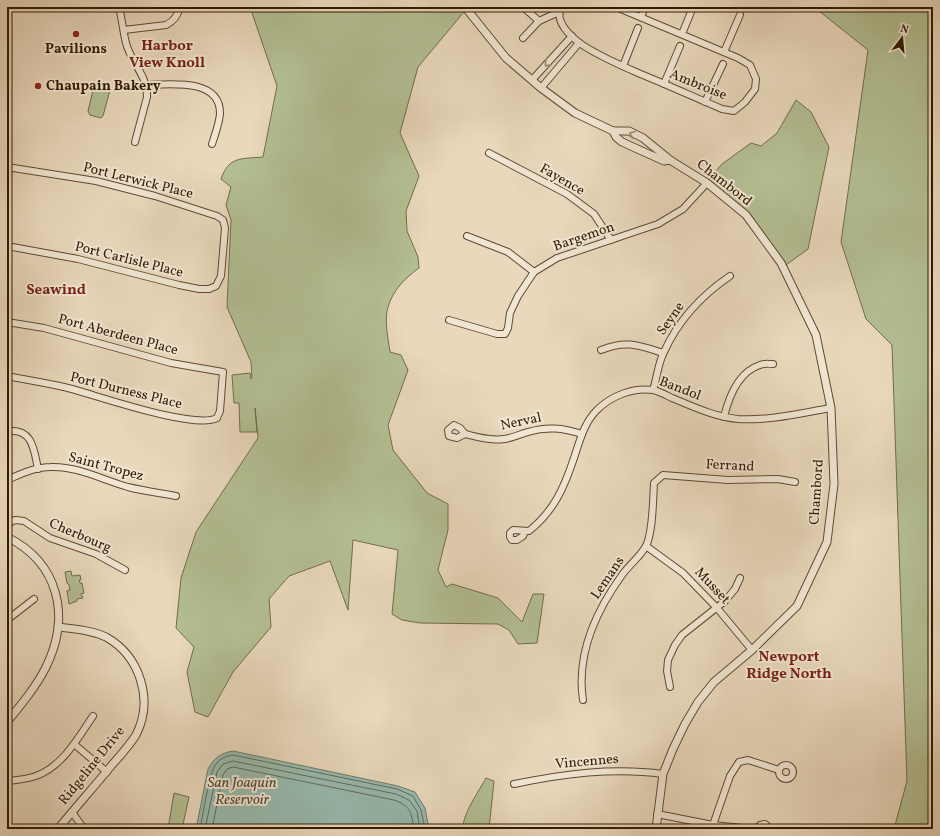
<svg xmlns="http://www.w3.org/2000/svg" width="940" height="836" viewBox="0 0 940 836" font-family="Vollkorn,serif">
<rect width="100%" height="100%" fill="#e9d8bc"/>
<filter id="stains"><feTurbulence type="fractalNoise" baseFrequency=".005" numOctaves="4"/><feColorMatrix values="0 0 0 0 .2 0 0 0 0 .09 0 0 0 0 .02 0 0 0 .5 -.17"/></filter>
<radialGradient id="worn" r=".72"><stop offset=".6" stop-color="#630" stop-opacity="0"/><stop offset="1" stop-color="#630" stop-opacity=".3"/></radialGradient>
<!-- green -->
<g fill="#b3bf93" stroke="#726c4a">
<path d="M250 7H468L418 67 400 133 419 176 406 211 407 231 418 257 419 268C405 278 393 290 388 307 384 320 388 338 390 352L401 355 408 370 388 425 393 450 427 493 448 504V530L438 570 446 587 452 584 498 598 522 622 533 594H544L537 643 518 644 509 630 498 624 420 623 402 620 392 614 398 550 353 540 348 610 330 561 289 576 269 599 271 627 233 672 208 717 195 712 187 672 194 647 176 628 181 578 196 532 258 438 255 408 257 432H240L239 403H234L232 375 250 373 251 379 252 378 251 362 227 307 231 220 226 205 231 187 221 179C229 156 241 159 263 157L277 86Z"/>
<polygon points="814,7 933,7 933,829 894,829 907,781 892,345 866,319 841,242 868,50"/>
<polygon points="97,83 108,86 110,90 103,116 101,118 90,115 88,111 94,86"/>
<polygon points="796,100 811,112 829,147 808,249 786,265 753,219 709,179 722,164 751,143 761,146 777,133"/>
<polygon points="71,571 72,576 80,575 81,580 79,580 80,583 82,583 84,593 81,594 83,598 77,599 77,601 69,604 67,591 70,590 69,585 67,583 65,572"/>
<path d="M486 778 494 781 489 829H463C462 815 479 791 486 778Z"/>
<polygon points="174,793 189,797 182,829 168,829"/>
</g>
<!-- water -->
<path fill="#97baaf" stroke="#6f7a6a" d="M233 751 398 786 415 792 425 808 429 829H196L208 769C214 758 221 753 233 751Z"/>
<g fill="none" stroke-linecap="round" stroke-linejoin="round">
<!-- shore -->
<g stroke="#646a58" stroke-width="1">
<path d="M200 829C203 815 209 773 216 764 221 758 226 756 233 755L397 789 413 796 421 810 425 829"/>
<polyline points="205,829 217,772 223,764 233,761 396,794 409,800 417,811 420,829"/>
<path d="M212 829 223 775 227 769 233 767 394 800C411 806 411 812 414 829"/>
</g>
<defs>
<g id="minor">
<path d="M119 7C122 19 123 31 126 43 131 63 148 76 147 97L135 142"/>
<polyline points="523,7 539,21 559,12"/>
<path d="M561 7C554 21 570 36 581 44 600 57 622 66 643 75 670 86 696 98 722 109L734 111 745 102 755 89 756 79 750 65 738 58 616 7"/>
<polyline points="641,17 645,7"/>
<path d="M124 30 166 25C174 21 178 16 180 7"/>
<polyline points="682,34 693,7"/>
<polyline points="523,38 539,21"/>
<polyline points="724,52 740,15"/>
<polyline points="623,66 638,28"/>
<polyline points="532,80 572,36"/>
<polyline points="664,84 680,46"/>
<path d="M146 85C170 84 221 78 220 114 219 124 215 135 212 144"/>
<polyline points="541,88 579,43"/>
<polyline points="705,102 723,64"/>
<polyline points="489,153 567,194 594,214 611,240"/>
<polyline points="7,167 96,181 155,196 217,216 223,220 225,228 221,276 216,286 209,289 199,289 179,285 78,259 7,246"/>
<polyline points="467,236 508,252 534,272"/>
<polyline points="449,320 497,334 505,334 508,328 510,313 518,296 534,272 557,258 658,224 683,209 707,183"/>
<path d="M7 322 44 328 171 363 223 372 220 411 217 418C194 430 96 395 68 388 48 383 27 380 7 376"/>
<path d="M601 350C626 340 638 345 663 353"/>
<path d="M653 390C657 378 658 363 664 352 678 321 702 295 730 276"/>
<path d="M724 417C729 396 738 372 760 365 764 363 769 364 773 364"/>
<polygon points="454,425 460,428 465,434 457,438 449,436 448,430"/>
<path d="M7 431C33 428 34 450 38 469"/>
<path d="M465 434C478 437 491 441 504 439 513 438 520 434 528 432 547 426 563 428 582 434"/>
<path d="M7 480C21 474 35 467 51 467 77 466 103 480 128 487 144 491 160 493 176 496"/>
<polyline points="7,526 12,521 16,520 24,521 50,538 96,554 125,570"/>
<path d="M525 531 523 536 517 540H512L510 537V533L513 530 529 531C554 511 564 488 574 458 580 440 584 423 597 410 611 396 633 387 653 390 659 391 666 395 672 398 694 407 715 417 738 419 769 421 801 413 831 408"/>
<polyline points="646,546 683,573 717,608 752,650"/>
<polyline points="7,620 34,599"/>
<polyline points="670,687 667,671 668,660 675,645 682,635 725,601 735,589 740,578"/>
<path d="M583 700C576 654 596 611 622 575 629 565 640 557 646 546 653 532 653 499 654 483L663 475 728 480 778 479 795 482"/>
<polyline points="74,744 107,772"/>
<circle cx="786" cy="772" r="7"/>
<path d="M9 781C18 780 27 779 36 776 63 766 78 738 93 716"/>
<path d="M514 784C563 774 613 767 663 774"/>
<polyline points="72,812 84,829"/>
<polyline points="657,814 713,825 752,829"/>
<polyline points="713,825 730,776 739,762 748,760 779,770"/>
<polyline points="757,829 760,825 765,824 771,829"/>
</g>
<g id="tertiary">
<polyline points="465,7 506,58 541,88 575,113 613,131 629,131 643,138 670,160 707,183 746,215 781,263 816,335 831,408 834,484 827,542 797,606 752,650 714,682 698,702 685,724 673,749 663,774 656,829"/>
<polyline points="613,131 616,137 622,142 664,161 670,160"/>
<path d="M7 537C59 563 71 616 46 667 36 687 21 705 7 722"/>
<path d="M58 829C75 808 94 787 111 766 120 756 129 746 136 735 154 700 140 656 106 637 91 630 74 629 58 627"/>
</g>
</defs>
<!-- minor casing -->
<use href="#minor" stroke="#604a30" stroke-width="8"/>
<!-- tertiary casing -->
<use href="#tertiary" stroke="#604a30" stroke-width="9"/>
<!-- minor -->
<use href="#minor" stroke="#f1e6d3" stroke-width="6"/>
<!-- tertiary -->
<use href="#tertiary" stroke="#f1e6d3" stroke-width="7"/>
</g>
<!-- one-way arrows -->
<defs><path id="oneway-chevron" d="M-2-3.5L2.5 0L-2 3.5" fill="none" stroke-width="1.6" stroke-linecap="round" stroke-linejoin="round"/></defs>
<g stroke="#9b8a75">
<use href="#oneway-chevron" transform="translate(547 64) rotate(132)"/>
<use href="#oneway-chevron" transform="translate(632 134) rotate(-158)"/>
</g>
<!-- markers -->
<g fill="#8f2418" stroke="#f1e6d3" stroke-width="1.5">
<circle cx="76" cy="34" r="4"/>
<circle cx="38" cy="86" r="4"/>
</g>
<g text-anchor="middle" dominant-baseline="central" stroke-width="4" stroke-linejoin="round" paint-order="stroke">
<!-- poi labels -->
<g font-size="14" font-weight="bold" fill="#321a02" stroke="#f1e6d3">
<text x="76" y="49">Pavilions</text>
<text x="46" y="86" text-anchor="start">Chaupain Bakery</text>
</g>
<!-- street labels -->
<g font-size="14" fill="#321a02" stroke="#f1e6d3">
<text transform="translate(698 85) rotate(22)">Ambroise</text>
<text transform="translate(562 180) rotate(30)">Fayence</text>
<text transform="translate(138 181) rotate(14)">Port Lerwick Place</text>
<text transform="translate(724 183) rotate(38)">Chambord</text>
<text transform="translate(584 237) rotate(-19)">Bargemon</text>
<text transform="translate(129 260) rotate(14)">Port Carlisle Place</text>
<text transform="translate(671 319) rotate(-55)">Seyne</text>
<text transform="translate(118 335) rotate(15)">Port Aberdeen Place</text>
<text transform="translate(680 389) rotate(21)">Bandol</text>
<text transform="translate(126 391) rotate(14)">Port Durness Place</text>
<text transform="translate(521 422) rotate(-12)">Nerval</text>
<text transform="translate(730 466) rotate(3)">Ferrand</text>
<text transform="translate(106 467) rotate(15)">Saint Tropez</text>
<text transform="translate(817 492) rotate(-86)">Chambord</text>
<text transform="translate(80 536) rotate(23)">Cherbourg</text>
<text transform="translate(608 578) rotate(-56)">Lemans</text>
<text transform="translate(712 586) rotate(47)">Musset</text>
<text transform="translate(587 762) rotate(-5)">Vincennes</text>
<text transform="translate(92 766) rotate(-51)">Ridgeline Drive</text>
</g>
<!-- neighbourhood labels -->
<g font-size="15" font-weight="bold" fill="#7a1f14" stroke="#f1e6d3">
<text x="167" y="46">Harbor<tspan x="167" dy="17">View Knoll</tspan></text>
<text x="56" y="290">Seawind</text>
<text x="789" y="657">Newport<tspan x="789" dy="17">Ridge North</tspan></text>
</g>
<!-- water labels -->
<g font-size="15" font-style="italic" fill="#504a36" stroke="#f1e6d3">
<text x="242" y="783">San Joaquin<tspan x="242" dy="17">Reservoir</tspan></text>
</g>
</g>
<!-- margin -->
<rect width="940" height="836" fill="none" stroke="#e9d8bc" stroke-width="24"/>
<rect x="8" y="8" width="924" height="820" fill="none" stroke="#321a02" stroke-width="2"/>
<rect x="12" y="12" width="916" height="812" fill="none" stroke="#321a02"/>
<!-- north arrow -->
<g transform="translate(902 38) rotate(16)" stroke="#f1e6d3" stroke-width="3" paint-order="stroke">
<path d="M0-3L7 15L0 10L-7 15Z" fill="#321a02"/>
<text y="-6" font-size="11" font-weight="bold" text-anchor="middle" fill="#321a02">N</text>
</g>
<rect width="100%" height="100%" filter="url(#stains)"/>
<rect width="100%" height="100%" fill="url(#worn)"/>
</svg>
